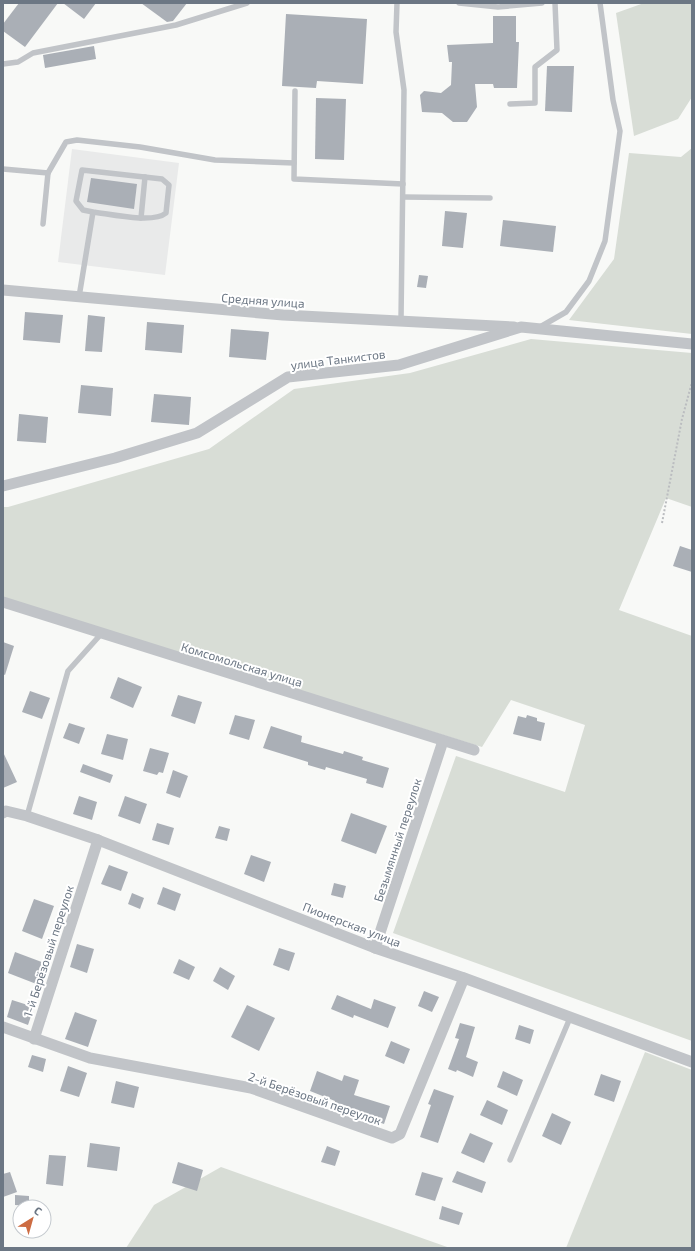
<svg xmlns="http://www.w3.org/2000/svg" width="695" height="1251" viewBox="0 0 695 1251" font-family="'Exo 2',sans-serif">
<rect width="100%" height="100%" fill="#f8f9f7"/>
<!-- built -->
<polygon fill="#e9eaea" points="72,149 179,163 165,275 58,262"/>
<!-- green -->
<g fill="#d8ddd6">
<polygon points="644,3 692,3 692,97 678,119 634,136 616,13"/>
<polygon points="692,148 692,334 569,320 614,259 629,153 681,157"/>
<polygon points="531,339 692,353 692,507 666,498 619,610 692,636 692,1041 393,933 456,756 565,792 585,725 511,700 482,747 12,601 3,600 3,507 8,507 209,449 294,389 410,373"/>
<polygon points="645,1052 692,1070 692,1248 566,1248"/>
<polygon points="221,1167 450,1248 126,1248 154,1205"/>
</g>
<!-- building -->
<g fill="#aaafb6">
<polygon points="19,3 58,3 25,47 3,31 3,24"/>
<polygon points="63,3 96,3 84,19"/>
<polygon points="141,3 187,3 173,21 167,22"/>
<polygon points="286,14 367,19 363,84 317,81 316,88 282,86"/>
<polygon points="493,16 516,16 516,42 519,42 517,88 494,88 493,84 475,84 477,107 467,122 453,122 442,113 422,112 420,95 424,91 441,93 451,85 452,62 449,62 447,45 493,43"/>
<polygon points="94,46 96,59 45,68 43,55"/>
<polygon points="547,66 574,66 572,112 545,111"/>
<polygon points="316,98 346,99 344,160 315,159"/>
<polygon points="91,178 137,184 134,209 87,202"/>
<polygon points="445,211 467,213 463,248 442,246"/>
<polygon points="503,220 556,226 553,252 500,246"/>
<polygon points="419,275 428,276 426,288 417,287"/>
<polygon points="25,312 63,315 60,343 23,340"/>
<polygon points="88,315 105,317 102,352 85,351"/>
<polygon points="147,322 184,325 182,353 145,350"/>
<polygon points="231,329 269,332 266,360 229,357"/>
<polygon points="81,385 113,388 111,416 78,413"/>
<polygon points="154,394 191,397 189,425 151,422"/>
<polygon points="19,414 48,417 46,443 17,441"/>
<polygon points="680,546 692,550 692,572 673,566"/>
<polygon points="3,642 14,646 5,675 3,674"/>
<polygon points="118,677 142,687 133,708 110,698"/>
<polygon points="30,691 50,698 42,719 22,712"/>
<polygon points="178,695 202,702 195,724 171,716"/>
<polygon points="235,715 255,720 249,740 229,734"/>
<polygon points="527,715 537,718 537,721 545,723 541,741 513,734 518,716 526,718"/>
<polygon points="69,723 85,728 79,744 63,738"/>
<polygon points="271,726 302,736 301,742 343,754 344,751 363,757 362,760 389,768 383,788 366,783 367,779 326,767 325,770 308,765 308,762 263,748"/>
<polygon points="107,734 128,739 123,760 101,754"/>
<polygon points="150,748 169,753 163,773 159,772 157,775 143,771"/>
<polygon points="3,752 17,782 3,788"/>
<polygon points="83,764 113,775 110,783 80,772"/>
<polygon points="173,770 188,776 180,798 166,793"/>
<polygon points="79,796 97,802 92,820 73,814"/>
<polygon points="125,796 147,804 140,824 118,816"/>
<polygon points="351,813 387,826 376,854 341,841"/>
<polygon points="157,823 174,828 169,845 152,840"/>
<polygon points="219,826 230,829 227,841 215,838"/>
<polygon points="251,855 271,862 264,882 244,874"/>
<polygon points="109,865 128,872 121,891 101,884"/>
<polygon points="334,883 346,886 343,898 331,895"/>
<polygon points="163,887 181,894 175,911 157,904"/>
<polygon points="132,893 144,898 140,909 128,904"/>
<polygon points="34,899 54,906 42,939 22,931"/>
<polygon points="77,944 94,949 87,973 70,967"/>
<polygon points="279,948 295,953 289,971 273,965"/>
<polygon points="15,952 47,964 39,985 8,973"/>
<polygon points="179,959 195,967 189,980 173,973"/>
<polygon points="220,967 235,976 228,990 213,981"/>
<polygon points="424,991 439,997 432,1012 418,1006"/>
<polygon points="337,995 371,1009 374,999 396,1007 388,1028 354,1015 353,1018 331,1009"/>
<polygon points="12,1000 34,1007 28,1025 7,1017"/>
<polygon points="247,1005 275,1018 259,1051 231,1037"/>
<polygon points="75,1012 97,1020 88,1047 65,1039"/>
<polygon points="460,1023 475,1027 466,1057 478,1062 473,1077 457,1070 456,1072 448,1069 459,1039 455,1038"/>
<polygon points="519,1025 534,1030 530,1044 515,1039"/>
<polygon points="391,1041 410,1049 404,1064 385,1056"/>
<polygon points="32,1055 46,1059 43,1072 28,1067"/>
<polygon points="68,1066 87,1073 79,1097 60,1091"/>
<polygon points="317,1071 342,1081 344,1075 359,1080 354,1095 390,1106 384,1124 334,1106 335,1101 310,1091"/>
<polygon points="503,1071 523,1080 517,1096 497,1087"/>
<polygon points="601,1074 621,1081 614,1102 594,1095"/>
<polygon points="116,1081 139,1087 134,1108 111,1103"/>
<polygon points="434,1089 454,1096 438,1143 420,1137 431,1105 428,1104"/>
<polygon points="487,1100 508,1110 502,1125 480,1115"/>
<polygon points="552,1113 571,1122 561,1145 542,1136"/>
<polygon points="470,1133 493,1143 484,1163 461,1153"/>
<polygon points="90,1143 120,1147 117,1171 87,1167"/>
<polygon points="327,1146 340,1151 335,1166 321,1162"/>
<polygon points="49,1155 66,1156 63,1186 46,1184"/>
<polygon points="178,1162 203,1170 197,1191 172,1183"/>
<polygon points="457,1171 486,1182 482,1193 452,1182"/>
<polygon points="10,1172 17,1192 3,1197 3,1174"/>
<polygon points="422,1172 443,1178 435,1201 415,1195"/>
<polygon points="15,1195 29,1196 29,1206 15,1205"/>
<polygon points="442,1206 463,1213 459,1225 439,1219"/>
</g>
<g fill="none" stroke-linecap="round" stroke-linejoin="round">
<!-- path -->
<polyline stroke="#bbbdc0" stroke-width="2" stroke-dasharray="2 2" stroke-linecap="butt" points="662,523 682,419 692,382"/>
<!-- lane -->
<g stroke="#c1c4c8" stroke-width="5.5">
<polyline points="397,3 396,32 404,90 401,320"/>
<polyline points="459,3 498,7 542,3"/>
<polyline points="3,64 18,62 33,53 176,25 247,3"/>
<polyline points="295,91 294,179 403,184"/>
<polyline points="510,104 535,103 535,67 557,50 555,3"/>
<polyline points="3,169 48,173 66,142 77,140 140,147 215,160 294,163"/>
<polyline points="403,197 490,198"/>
<polyline points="141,218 145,177"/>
<polyline points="43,224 48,173"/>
<path d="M79 297 93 212C110 214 153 224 166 213L169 185 162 179 82 170 76 201 83 210 93 212"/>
<polyline points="540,327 566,312 589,281 605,241 620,131 613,100 600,3"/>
<polyline points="27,816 68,671 102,633"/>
<polyline points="510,1160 570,1018"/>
</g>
<!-- street -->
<g stroke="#c1c4c8" stroke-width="11">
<polyline points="3,290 283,315 514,327"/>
<polyline points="3,486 115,458 197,433 288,377 399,365 521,327 692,344"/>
<polyline points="3,602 474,750"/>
<polyline points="3,813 6,811 27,816 98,840 375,948 464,978 692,1062"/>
<polyline points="375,948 443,741"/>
<polyline points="3,1027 90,1058 251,1088 392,1138 400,1134 464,978"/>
<polyline points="34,1039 98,840"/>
</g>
</g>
<g text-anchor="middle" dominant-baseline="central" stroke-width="4" stroke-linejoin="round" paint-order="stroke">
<!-- street labels -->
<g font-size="12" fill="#6c7784" stroke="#fff">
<text transform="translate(263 300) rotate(4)">Средняя улица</text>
<text transform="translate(338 359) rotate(-7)">улица Танкистов</text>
<text transform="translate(242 664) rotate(17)">Комсомольская улица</text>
<text transform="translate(397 840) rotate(-72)">Безымянный переулок</text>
<text transform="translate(352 924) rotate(21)">Пионерская улица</text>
<text transform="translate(48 951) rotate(-72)">1-й Берёзовый переулок</text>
<text transform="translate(315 1098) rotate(19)">2-й Берёзовый переулок</text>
</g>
</g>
<!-- border -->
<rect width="695" height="1251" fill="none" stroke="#6c7784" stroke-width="8"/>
<!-- north arrow -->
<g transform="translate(32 1219) rotate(37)"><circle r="19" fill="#ffffff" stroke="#c4c9ce"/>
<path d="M0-3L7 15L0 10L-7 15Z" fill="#cd6c42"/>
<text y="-6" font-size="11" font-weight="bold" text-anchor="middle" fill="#6c7784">С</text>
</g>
</svg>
